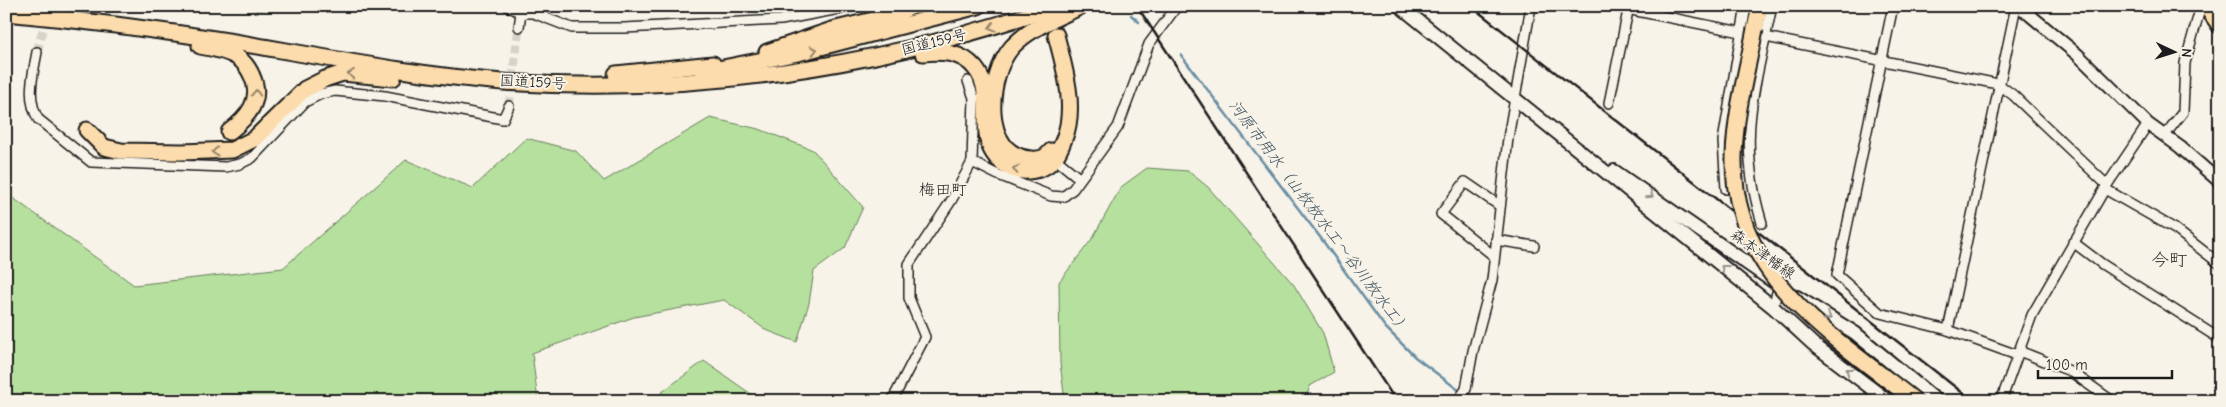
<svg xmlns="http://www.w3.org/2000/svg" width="2226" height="407" viewBox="0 0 2226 407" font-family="'Comic Neue','Klee One',sans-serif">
<rect width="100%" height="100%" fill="#f7f3e8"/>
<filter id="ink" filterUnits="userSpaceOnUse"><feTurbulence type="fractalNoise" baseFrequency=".02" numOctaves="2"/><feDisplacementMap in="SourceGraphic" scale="10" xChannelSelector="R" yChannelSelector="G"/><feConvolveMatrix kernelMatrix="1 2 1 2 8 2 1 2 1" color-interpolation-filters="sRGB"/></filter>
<g filter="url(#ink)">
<!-- green -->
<g fill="#b5e09d" stroke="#687e5c">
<polygon points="237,6 283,6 259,11"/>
<polygon points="710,118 759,129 813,150 863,207 845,248 814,271 809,303 797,342 766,330 724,300 634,317 532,353 538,401 6,401 6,193 134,285 283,268 406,160 473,188 526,138 576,151 604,181"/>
<polygon points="1147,168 1188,171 1208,187 1294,285 1323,333 1334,372 1310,386 1305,401 1065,401 1060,363 1059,282 1092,239 1121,187"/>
<polygon points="704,361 761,401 656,401 662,392"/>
</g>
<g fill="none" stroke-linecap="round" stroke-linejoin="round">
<!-- stream -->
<g stroke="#698da3" stroke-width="2.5">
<polyline points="1131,15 1139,22"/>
<polyline points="1181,55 1320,237 1385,327 1415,357 1473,401"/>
</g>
<!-- minor-tunnel -->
<g stroke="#d6d3c9" stroke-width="9" stroke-dasharray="9 4.5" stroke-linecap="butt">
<polyline points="37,52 49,6"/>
<polyline points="509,106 519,27"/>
</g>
<defs>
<g id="minor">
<polyline points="508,6 521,13"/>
<polyline points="1612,6 1998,84 2013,95 2107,185"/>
<polyline points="1893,6 1837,275 1880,313 1948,330 2017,355"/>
<polyline points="519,27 521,13 533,13 572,28 624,28 781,20 855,6"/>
<path d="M37 52C33 75 26 97 38 119L91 162 226 167 240 164 252 158 305 102 321 94 335 91 385 96 503 119 509 106"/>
<polyline points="1609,103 1629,6"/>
<polyline points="2165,135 2183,112 2185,63 2201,6"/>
<polyline points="1052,156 1079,178"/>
<polyline points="972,162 996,174 1051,196 1063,197 1073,189 1118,127 1149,44 1177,6"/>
<polyline points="1726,189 1723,141 1746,6"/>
<polyline points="2105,189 2175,229 2220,264"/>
<path d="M1762 223C1736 138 1755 89 1772 6"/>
<polyline points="1496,240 1534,246"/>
<polyline points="2073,242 2102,264 2220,339"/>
<polyline points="1494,256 1441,214 1465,182 1500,206"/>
<polyline points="1773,307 1779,285"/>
<polyline points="1948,330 2016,6"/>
<polyline points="2019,351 2070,371 2112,401"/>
<polyline points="892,401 925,337 909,298 909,264 951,201 972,162 974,98 968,81"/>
<polyline points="1458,401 1466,389 1473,351 1492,280 1508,138 1531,6"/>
<polyline points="2001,401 2032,315 2107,185 2148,124"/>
</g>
<polyline id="tertiary" points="2019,6 2078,55 2148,124 2180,147 2220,182"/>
<g id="secondary">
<polyline points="1400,6 1773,307 1813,344 1888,401"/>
<polyline points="1614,171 1774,282"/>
<polyline points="1797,297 1855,333 1937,401"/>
</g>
<g id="trunk">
<polyline points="2206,6 2220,26"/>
<path d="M6 13C82 20 159 30 234 42 324 57 413 75 503 82 690 95 878 68 1055 6"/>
<polyline points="1755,29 1760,6"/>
<path d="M200 46C212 48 227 51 237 57 243 61 249 69 252 76 263 100 248 117 229 132"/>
<polyline points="767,52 832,30 894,15 912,6"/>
<path d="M923 53C942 51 962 52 975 68 1000 97 968 145 1009 167 1018 173 1031 172 1042 168 1054 163 1059 152 1064 139 1077 107 1064 67 1056 35"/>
<polyline points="703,72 798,53 978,6"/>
<polyline points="616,74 713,64"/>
<polyline points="87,130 104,147 121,151 182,152 232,150 254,139 305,89 325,79 343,73 393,78"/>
<path d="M1051 151C1047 157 1039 160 1031 159 980 156 987 75 1012 47 1030 27 1058 18 1081 6"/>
</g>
</defs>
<!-- minor casing -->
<use href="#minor" stroke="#1c1c1c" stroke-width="12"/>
<!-- tertiary casing -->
<use href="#tertiary" stroke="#1c1c1c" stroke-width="15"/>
<!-- secondary casing -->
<use href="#secondary" stroke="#1c1c1c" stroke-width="16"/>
<!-- trunk casing -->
<use href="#trunk" stroke="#1c1c1c" stroke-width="19"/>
<!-- minor -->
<use href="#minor" stroke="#f7f3e8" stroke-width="9"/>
<!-- tertiary -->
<use href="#tertiary" stroke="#f7f3e8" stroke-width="11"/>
<!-- secondary -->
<use href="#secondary" stroke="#f7f3e8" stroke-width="12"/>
<!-- trunk -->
<use href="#trunk" stroke="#fcdcac" stroke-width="15"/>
<!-- rail -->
<g stroke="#1c1c1c" stroke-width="2.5">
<polyline points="1137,6 1396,401"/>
<polyline points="1471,6 1973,401"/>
</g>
<defs>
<path id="trunk-bridge" d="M1755 29C1747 71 1735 114 1734 156 1731 277 1832 335 1915 401"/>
</defs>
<!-- trunk-bridge casing -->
<use href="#trunk-bridge" stroke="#1c1c1c" stroke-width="19" stroke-linecap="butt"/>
<!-- trunk-bridge -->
<use href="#trunk-bridge" stroke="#fcdcac" stroke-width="15"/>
</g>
<!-- one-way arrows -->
<defs><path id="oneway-chevron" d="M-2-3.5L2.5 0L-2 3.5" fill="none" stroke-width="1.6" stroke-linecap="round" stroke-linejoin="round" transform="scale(1.25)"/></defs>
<g stroke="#97866b">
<use href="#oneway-chevron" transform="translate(992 27) rotate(164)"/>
<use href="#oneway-chevron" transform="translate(814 50) rotate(-14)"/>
<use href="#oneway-chevron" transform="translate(351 74) rotate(-175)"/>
<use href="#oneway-chevron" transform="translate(256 93) rotate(-87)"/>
<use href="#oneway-chevron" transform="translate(215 152) rotate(176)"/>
<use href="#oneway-chevron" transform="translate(1016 169) rotate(-165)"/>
</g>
<g stroke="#94928c">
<use href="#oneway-chevron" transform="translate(1650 195) rotate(35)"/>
<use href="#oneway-chevron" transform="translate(1724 268) rotate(-142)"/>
<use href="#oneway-chevron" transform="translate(1828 317) rotate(31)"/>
<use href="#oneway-chevron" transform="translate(1849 371) rotate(-143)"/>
</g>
</g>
<g text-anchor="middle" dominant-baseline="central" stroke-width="4" stroke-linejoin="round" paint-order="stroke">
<!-- street labels -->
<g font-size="15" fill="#1c1c1c" stroke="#f7f3e8">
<text transform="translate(934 42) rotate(-14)">国道159号</text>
<text transform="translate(533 82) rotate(3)">国道159号</text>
<text transform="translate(1763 254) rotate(35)">森本津幡線</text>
</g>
<!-- neighbourhood labels -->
<g font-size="16" fill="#1c1c1c" stroke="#f7f3e8">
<text x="943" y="190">梅田町</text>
</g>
<!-- water labels -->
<g font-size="16" font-style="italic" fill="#425460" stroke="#f7f3e8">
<text transform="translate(1319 217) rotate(53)">河原市用水（山牧放水工～谷川放水工）</text>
</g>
<!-- quarter labels -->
<g font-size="18" fill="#1c1c1c" stroke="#f7f3e8">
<text x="2169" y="260">今町</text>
</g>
</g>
<!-- margin -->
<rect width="2226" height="407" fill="none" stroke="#f7f3e8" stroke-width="25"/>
<rect x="12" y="12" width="2201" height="382" fill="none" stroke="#1c1c1c" stroke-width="2" filter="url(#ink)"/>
<!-- north arrow -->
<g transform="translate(2174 52) rotate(94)" stroke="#f7f3e8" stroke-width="4" paint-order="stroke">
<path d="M0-4L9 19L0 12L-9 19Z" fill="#1c1c1c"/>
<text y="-8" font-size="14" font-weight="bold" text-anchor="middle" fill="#1c1c1c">N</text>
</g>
<!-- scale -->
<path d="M2038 370v8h134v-8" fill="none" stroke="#1c1c1c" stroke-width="2.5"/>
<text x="2046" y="370" font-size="15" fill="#1c1c1c" stroke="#f7f3e8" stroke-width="4" paint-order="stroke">100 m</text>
</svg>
